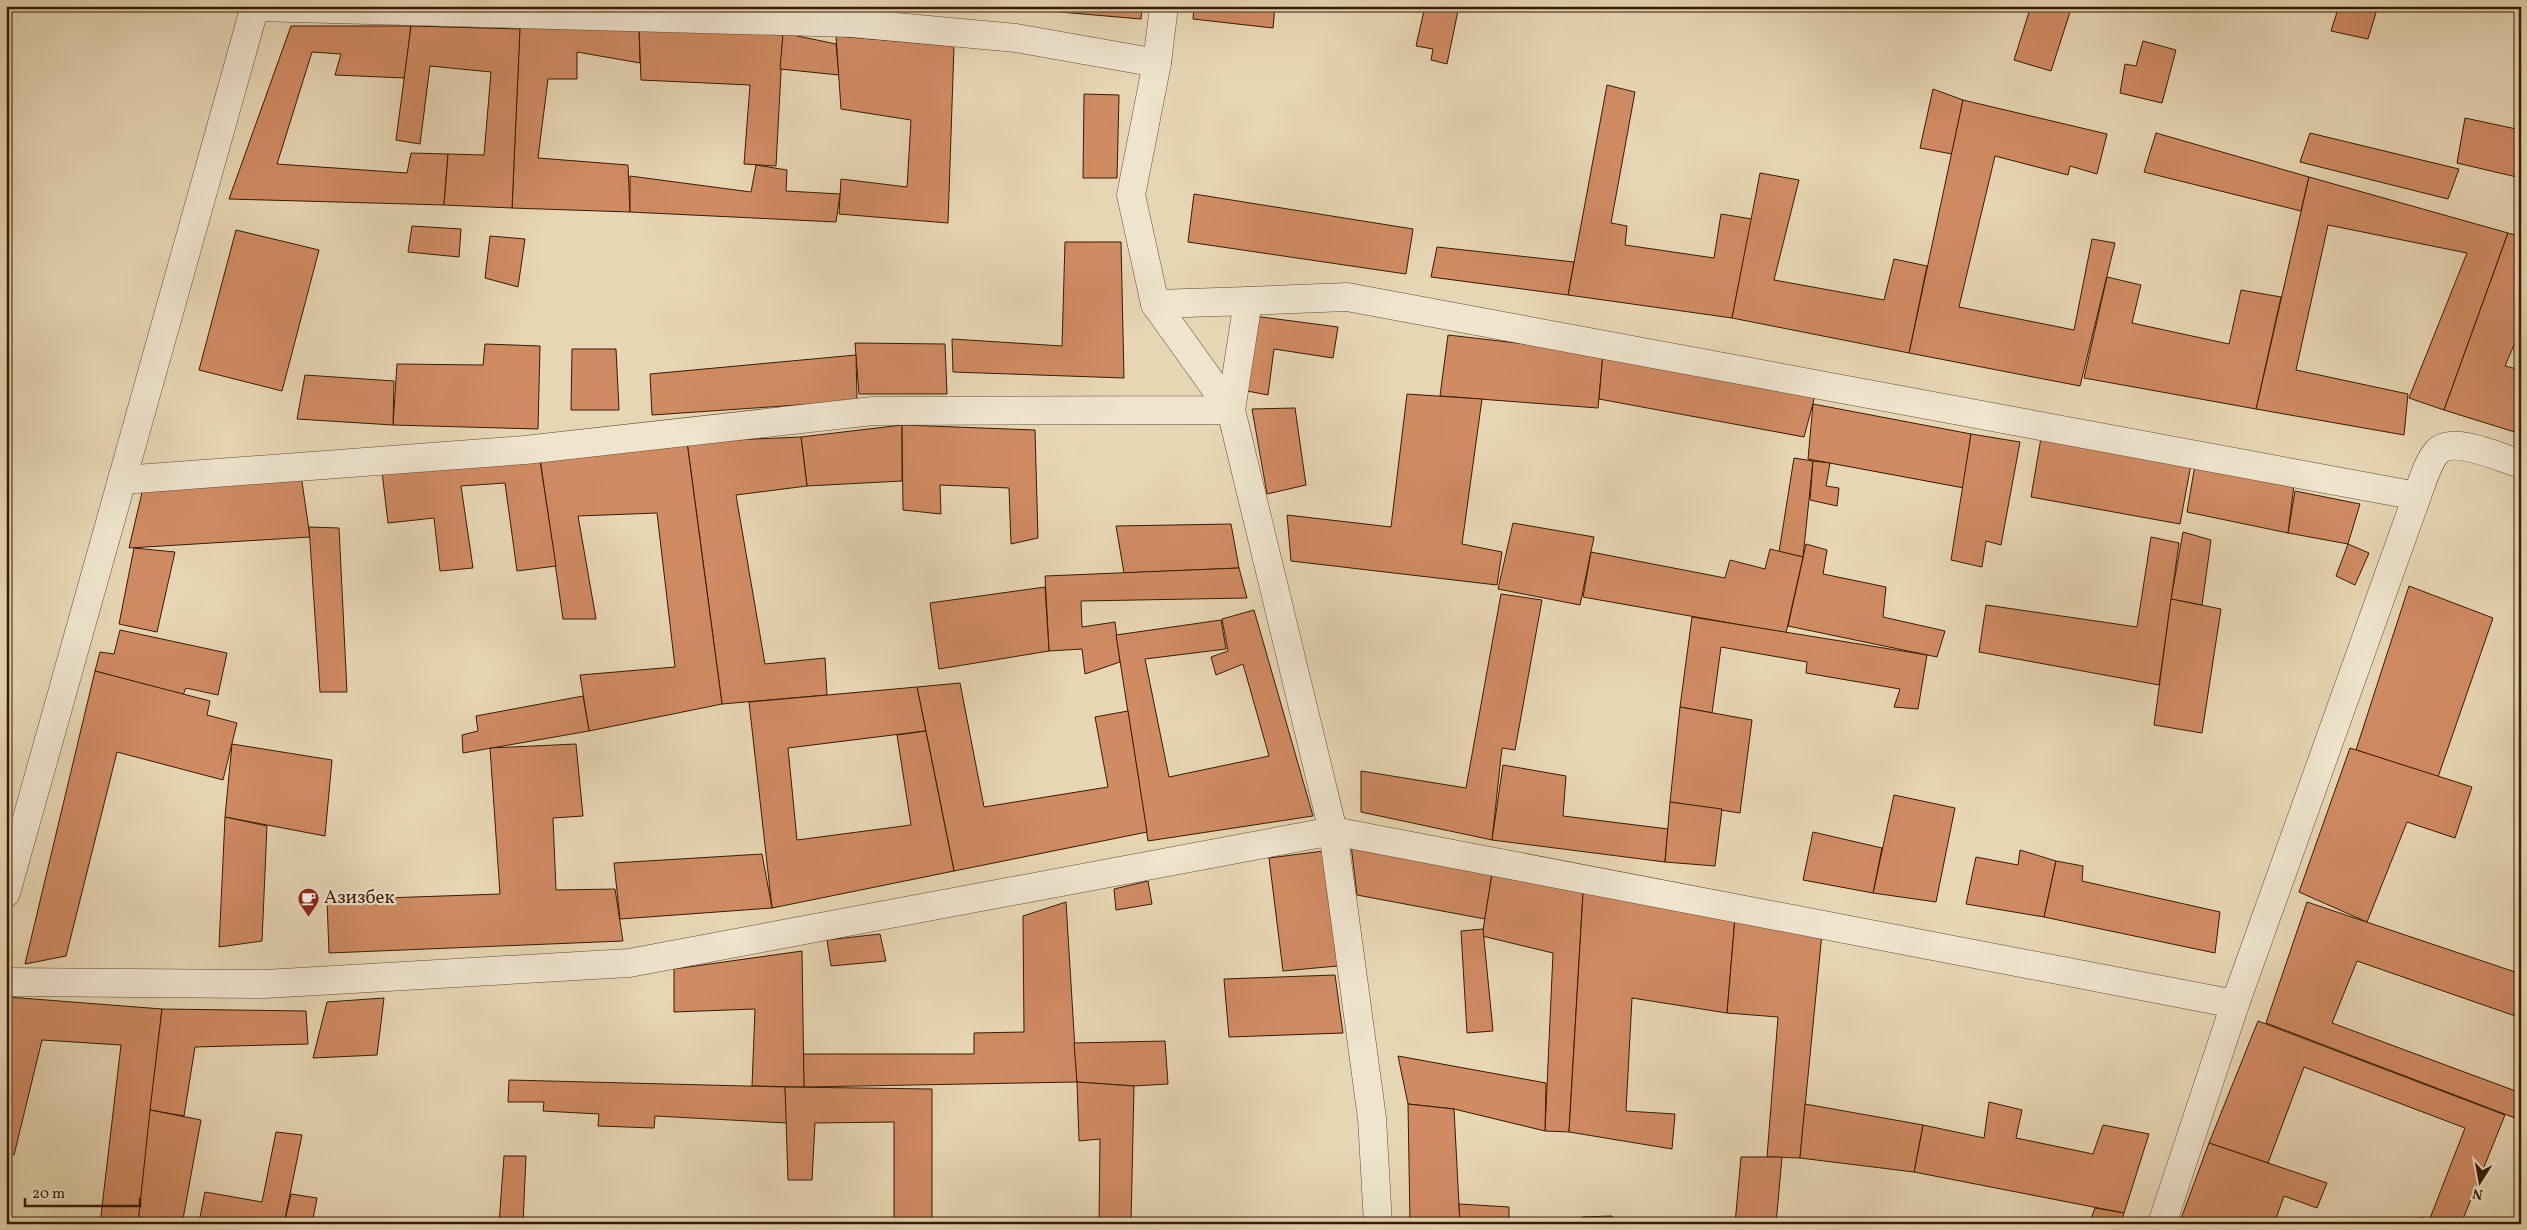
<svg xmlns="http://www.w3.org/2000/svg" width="2527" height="1230" viewBox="0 0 2527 1230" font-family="Vollkorn,serif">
<rect width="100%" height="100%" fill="#e7d6b4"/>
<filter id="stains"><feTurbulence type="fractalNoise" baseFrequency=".004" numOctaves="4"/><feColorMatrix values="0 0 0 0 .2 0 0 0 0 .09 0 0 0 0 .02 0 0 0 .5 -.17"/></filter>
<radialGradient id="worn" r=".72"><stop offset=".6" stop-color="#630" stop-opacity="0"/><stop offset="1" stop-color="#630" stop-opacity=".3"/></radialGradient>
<!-- building -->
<g fill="#d18b63" stroke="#371a05" fill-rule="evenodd">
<polygon points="990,6 1142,6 1141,19"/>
<polygon points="1194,6 1275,6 1273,28 1193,19"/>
<polygon points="1425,6 1459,6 1447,64 1431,60 1433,49 1416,46"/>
<polygon points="2031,6 2072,6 2051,71 2014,60"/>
<polygon points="2339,6 2378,6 2368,39 2331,31"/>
<polygon points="520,23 639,28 640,63 577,52 577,79 548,79 538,158 628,165 630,212 512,208"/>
<polygon points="291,26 411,26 405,78 335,75 341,54 312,52 277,164 407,173 411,153 448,154 444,205 229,199"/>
<polygon points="411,26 520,29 512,208 444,205 448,154 484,155 491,72 430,66 420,144 396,140"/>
<polygon points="639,28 783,33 776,166 744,164 750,85 641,80"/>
<polygon points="783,33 836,44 839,75 780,69"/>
<polygon points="836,36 954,46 948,223 839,214 841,179 907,187 911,120 841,109"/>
<polygon points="2143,41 2176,50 2162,103 2120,93 2125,64 2136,66"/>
<polygon points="1607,85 1635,92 1611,223 1627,226 1625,245 1714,258 1721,214 1752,219 1732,318 1568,295"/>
<polygon points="1933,89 1963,100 1952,154 1920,148"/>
<polygon points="1084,94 1119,95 1117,178 1083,178"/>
<polygon points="1963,100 2107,134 2097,174 2070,166 2068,175 1995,156 1959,307 2074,330 2092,239 2115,243 2080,386 1909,353"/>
<polygon points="2465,118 2521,130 2521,178 2457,163"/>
<polygon points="2156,133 2309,177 2301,211 2144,172"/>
<polygon points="2310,133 2459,169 2448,199 2300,162"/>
<polygon points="756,165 787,170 786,191 840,194 836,222 630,212 630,176 751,192"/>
<polygon points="1760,173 1799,180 1774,280 1884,300 1894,259 1927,266 1909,353 1732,318"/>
<polygon points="2309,177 2508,233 2444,410 2409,398 2467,253 2328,225 2296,370 2408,394 2404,435 2256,409"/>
<polygon points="1194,194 1413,229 1406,274 1188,242"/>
<polygon points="412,226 461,229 459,257 408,252"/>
<polygon points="236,230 319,250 282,391 199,370"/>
<polygon points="2508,233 2521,237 2521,329 2505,366 2521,370 2521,434 2444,410"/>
<polygon points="490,236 525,239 518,287 485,278"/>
<polygon points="1065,242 1121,242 1124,378 953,372 952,339 1062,346"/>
<polygon points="1437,247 1574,262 1568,295 1431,277"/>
<polygon points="2107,277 2141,285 2132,323 2229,344 2241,290 2281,297 2256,409 2084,378"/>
<polygon points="1254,316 1338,327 1333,358 1274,349 1268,395 1242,390"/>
<polygon points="1448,335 1603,353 1598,408 1440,396"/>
<polygon points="855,343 945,344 947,394 859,394"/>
<polygon points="485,344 540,346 538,429 393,425 397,364 483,365"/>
<polygon points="572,349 616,349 619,410 571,410"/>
<polygon points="1603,353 1816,392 1804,437 1599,399"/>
<polygon points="856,355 857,401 652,415 650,374"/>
<polygon points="305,375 394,381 393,425 297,419"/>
<polygon points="1407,394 1482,399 1462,544 1502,552 1497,585 1291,561 1287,515 1391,527"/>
<polygon points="1813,404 1971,434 1964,488 1808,459"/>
<polygon points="1295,408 1306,485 1267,494 1252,409"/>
<polygon points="902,425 902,481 807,486 801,437"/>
<polygon points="902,425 1035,430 1038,538 1011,544 1009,488 940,485 941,514 903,510"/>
<polygon points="2042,432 2192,459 2180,524 2031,497"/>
<polygon points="1971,434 2020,442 2001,545 1986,541 1982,567 1951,560"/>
<polygon points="801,437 807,486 736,495 765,664 825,658 827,695 722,704 687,442"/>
<polygon points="687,442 722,704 589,731 580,675 675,667 657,513 578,516 596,619 563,619 538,445"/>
<polygon points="539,454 556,566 517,571 505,483 461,486 473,568 440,571 434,518 388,523 382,472"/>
<polygon points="1794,458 1813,461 1803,557 1779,552"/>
<polygon points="2196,459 2295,477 2288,533 2187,512"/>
<polygon points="1813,461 1830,463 1826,486 1839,488 1837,506 1810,500"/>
<polygon points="301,475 310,537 129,548 144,484"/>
<polygon points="2295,491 2360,504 2348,544 2288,533"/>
<polygon points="1513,523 1594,537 1580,605 1498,589"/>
<polygon points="1231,524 1239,568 1124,573 1116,526"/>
<polygon points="309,527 339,528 347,692 320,692"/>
<polygon points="2183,532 2211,540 2202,605 2171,599"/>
<polygon points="2151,537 2179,543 2159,685 1979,652 1986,605 2137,627"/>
<polygon points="1806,544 1827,550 1823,574 1886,587 1883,617 1945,631 1937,657 1788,626"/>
<polygon points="2348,544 2369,553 2355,585 2336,576"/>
<polygon points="134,548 175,552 157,632 119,624"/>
<polygon points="1770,549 1803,557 1786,633 1583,597 1591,552 1725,578 1730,560 1765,569"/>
<polygon points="1239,568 1247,598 1081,601 1082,627 1115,622 1120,662 1085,674 1082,649 1049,651 1045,576"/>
<polygon points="2409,586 2493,618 2438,777 2356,750"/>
<polygon points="1045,587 1049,651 939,669 930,603"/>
<polygon points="1501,594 1542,600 1515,750 1502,748 1492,840 1361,812 1361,771 1466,788"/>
<polygon points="2171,599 2221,609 2202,733 2154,725"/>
<polygon points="1254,610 1313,816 1148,841 1116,635 1221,620 1226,649 1145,659 1169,777 1269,756 1243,664 1216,675 1211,657 1228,651 1222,619"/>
<polygon points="1692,617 1927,655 1918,709 1894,707 1900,689 1806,673 1807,662 1721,647 1712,713 1680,707"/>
<polygon points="120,630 227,653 218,695 186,688 183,695 95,671 100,652 114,654"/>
<polygon points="95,671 210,701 207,715 237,723 223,780 117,752 66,956 25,964"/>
<polygon points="960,683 984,807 1108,787 1095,717 1128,711 1147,832 954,871 917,687"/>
<path d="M917 687 954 871 772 908 749 702ZM925 731 897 735 911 825 797 840 788 748Z"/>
<polygon points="583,696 589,731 463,753 462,735 478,731 476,716"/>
<polygon points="1680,707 1752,720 1740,813 1670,802"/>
<polygon points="232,744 332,760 325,836 225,817"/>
<polygon points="576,744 583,816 553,818 556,890 615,889 623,941 329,953 327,900 500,894 490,748"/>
<polygon points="2350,748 2472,787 2455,838 2407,822 2367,922 2299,892"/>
<polygon points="1503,765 1566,776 1563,816 1668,829 1665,862 1492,840"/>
<polygon points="1894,795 1955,808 1936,902 1873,893"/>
<polygon points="1670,802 1722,809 1715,866 1665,862"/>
<polygon points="225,817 267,826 262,941 219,947"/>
<polygon points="1813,832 1882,848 1873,893 1803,880"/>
<polygon points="1351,845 1492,874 1485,919 1357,895"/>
<polygon points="1331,850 1348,965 1283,971 1269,858"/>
<polygon points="2020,850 2056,861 2044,917 1966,904 1976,857 2018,865"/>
<polygon points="762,854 772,908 620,919 614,863"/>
<polygon points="2056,861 2083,866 2082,881 2220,912 2215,953 2044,917"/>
<polygon points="1492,874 1583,893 1569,1132 1545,1131 1553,953 1482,936"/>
<polygon points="1148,881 1152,904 1116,910 1114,889"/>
<polygon points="1583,893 1735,918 1727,1013 1632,998 1626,1111 1675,1114 1672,1149 1569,1132"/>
<polygon points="1066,902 1077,1082 804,1087 803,1054 974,1054 974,1033 1024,1032 1023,916"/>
<polygon points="2307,902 2521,974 2521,1018 2357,961 2332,1023 2521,1093 2521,1102 2515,1118 2266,1023"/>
<polygon points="1735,918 1822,933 1800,1158 1767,1157 1778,1017 1727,1013"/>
<polygon points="1483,929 1493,1031 1467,1033 1461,931"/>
<polygon points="880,934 886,961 831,966 827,940"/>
<polygon points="802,951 804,1087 752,1086 755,1009 674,1012 674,969"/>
<polygon points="1335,975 1343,1033 1229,1037 1224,979"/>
<polygon points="8,997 162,1009 138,1224 100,1224 121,1045 42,1040 14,1155 6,1152 6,1005"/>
<polygon points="384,998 377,1055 313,1058 327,1002"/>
<polygon points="162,1009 306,1011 308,1044 195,1047 184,1116 150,1110"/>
<polygon points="2258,1021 2505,1115 2461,1224 2436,1224 2429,1221 2465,1128 2304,1067 2268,1163 2209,1143"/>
<polygon points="1165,1041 1168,1084 1134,1086 1077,1082 1074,1043"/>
<polygon points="1398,1056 1546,1083 1545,1131 1454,1109 1408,1104"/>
<polygon points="509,1080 785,1087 787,1123 655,1116 654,1128 598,1126 599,1114 543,1111 544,1102 508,1102"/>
<polygon points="1077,1082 1134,1086 1131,1224 1099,1224 1100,1139 1079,1141"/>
<polygon points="785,1087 932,1089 932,1224 894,1224 894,1122 815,1123 812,1180 788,1180"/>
<polygon points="1989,1102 2022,1110 2016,1138 2093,1154 2103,1125 2149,1134 2124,1213 1914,1172 1923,1125 1984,1138"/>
<polygon points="1408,1104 1454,1109 1460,1224 1410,1224"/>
<polygon points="1805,1104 1923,1125 1914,1172 1800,1158"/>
<polygon points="150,1110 201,1120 183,1219 199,1222 205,1192 262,1202 276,1132 302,1135 284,1224 138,1224"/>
<polygon points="2209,1143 2327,1183 2317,1208 2284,1196 2274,1224 2179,1224"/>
<polygon points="504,1156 526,1156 523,1224 499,1224"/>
<polygon points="1741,1157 1782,1157 1776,1224 1735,1224"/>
<polygon points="291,1194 317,1198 312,1224 284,1224"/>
<polygon points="1459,1204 1509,1207 1509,1224 1460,1224"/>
<polygon points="2095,1208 2124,1213 2120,1224 2089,1224"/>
<polygon points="1612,1216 1612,1224 1582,1224 1582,1217"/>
<polygon points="2421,1217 2440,1224 2419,1224"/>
</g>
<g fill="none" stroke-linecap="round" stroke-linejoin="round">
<defs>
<g id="minor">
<polyline points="1164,6 1157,63 1131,195 1155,304 1231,410 1333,831 1372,1118 1378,1224"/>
<polyline points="255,7 852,23 1016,38 1157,63"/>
<polyline points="1248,301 1347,297 2417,496"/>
<polyline points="122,480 525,450 873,411 1231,410 1248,301 1155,304"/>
<polyline points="6,893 255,6"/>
<polyline points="6,982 265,984 629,963 1333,831 2235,1004"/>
<path d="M2162 1224 2235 1004 2417 496C2422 483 2427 464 2436 453 2451 434 2500 458 2521 464"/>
</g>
</defs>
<!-- minor casing -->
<use href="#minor" stroke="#634931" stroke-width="29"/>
<!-- minor -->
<use href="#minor" stroke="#efe4ce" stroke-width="28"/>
</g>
<!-- icons -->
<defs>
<symbol id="cafe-pin" viewBox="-11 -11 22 30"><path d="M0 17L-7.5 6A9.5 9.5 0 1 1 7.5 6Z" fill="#8f2418" stroke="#efe4ce"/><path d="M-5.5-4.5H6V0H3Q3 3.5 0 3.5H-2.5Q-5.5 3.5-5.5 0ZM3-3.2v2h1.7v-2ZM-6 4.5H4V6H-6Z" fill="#fff"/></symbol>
</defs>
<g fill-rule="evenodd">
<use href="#cafe-pin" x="296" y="886" width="25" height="34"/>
</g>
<g text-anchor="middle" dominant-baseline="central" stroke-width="4.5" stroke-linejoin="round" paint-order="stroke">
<!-- poi labels -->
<g font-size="19" fill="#371a05" stroke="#efe4ce" text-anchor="start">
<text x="324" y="898">Азизбек</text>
</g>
</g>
<!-- margin -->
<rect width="2527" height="1230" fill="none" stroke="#e7d6b4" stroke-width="25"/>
<rect x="8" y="8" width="2512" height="1215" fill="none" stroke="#371a05" stroke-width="2.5"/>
<rect x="12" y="12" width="2502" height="1205" fill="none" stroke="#371a05"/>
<!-- north arrow -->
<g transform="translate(2480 1182) rotate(191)" stroke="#efe4ce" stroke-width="4" paint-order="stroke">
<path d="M0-4L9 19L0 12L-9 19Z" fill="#371a05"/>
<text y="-8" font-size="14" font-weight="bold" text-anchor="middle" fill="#371a05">N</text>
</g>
<!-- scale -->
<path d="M25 1198v8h115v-8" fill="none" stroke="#371a05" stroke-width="2.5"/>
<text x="32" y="1198" font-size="15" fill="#371a05" stroke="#efe4ce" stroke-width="4" paint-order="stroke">20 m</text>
<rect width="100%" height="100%" filter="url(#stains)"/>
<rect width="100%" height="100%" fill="url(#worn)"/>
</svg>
